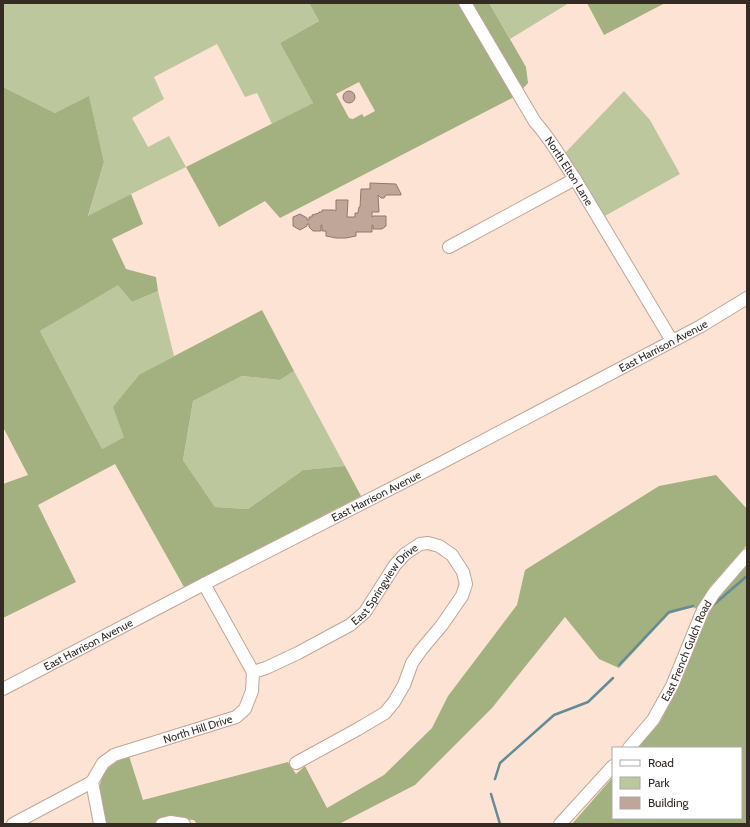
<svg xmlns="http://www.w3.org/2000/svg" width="750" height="827" viewBox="0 0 750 827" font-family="Cabin,sans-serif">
<rect width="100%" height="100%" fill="#fde3d4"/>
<!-- green -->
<g fill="#bcc79e">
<polygon points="3,3 309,3 319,21 280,43 313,103 272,124 257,93 245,97 217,44 154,77 164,99 132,118 148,147 169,136 186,167 131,194 88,217 104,162 89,97 55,113 3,87"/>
<polygon points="489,3 569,3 510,39"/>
<polygon points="624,91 650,120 680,174 603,217 565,153"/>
<polygon points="118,284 132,302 158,291 174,356 140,374 124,437 102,449 40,331"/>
<polygon points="294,371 345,466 303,470 248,509 215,507 183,460 193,401 242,376 280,380"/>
</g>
<!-- forest -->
<g fill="#a3b07f" fill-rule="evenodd">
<path d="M309 3H489L526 67 528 83 516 96 280 218 265 201 219 227 186 167 313 103 280 43 319 21ZM359 82 375 111 364 117 362 114 353 119 349 118 336 94Z"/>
<polygon points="587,3 665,3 604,35"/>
<polygon points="3,87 55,113 89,96 104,162 88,216 131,194 143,224 112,239 126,269 156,277 158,291 132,302 118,285 40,331 102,449 124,437 113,407 140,374 262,310 294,371 280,380 242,376 193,401 183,460 215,507 248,509 303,470 345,466 361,496 184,587 115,464 38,505 76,582 3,618 3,484 28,475 3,427"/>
<path d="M716 475 747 509V545L710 587 697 609 693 607 669 614 619 668 599 659 565 617 492 708 415 785 339 824H197L194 820 168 818 157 824H101C99 791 92 770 129 756L143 800 288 762 296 774 305 766 327 808 384 775 432 728 448 696 517 605 525 570 659 486Z"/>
<polygon points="747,559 747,824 572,824 613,777 613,818 741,818 741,748 638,748 660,722 676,691 701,622 718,595"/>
</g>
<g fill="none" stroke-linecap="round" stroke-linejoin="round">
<!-- stream -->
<g stroke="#638c96" stroke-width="2.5">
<polyline points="711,607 747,576"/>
<polyline points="619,665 669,612 693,606"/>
<polyline points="495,779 500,763 554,715 588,702 613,678"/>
<polyline points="491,794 500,824"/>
</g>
</g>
<!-- building -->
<g fill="#bfa698" stroke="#8f786a">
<circle cx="349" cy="97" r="6"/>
<polygon points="370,183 396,184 401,194 401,195 386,195 384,198 381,198 378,195 379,212 372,212 372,217 373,216 386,216 386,226 382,229 373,229 373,225 372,225 372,232 356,232 356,236 346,238 336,238 326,236 326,231 322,231 322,225 321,225 321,231 313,231 309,227 309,224 307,224 307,226 300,230 293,226 293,217 300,214 307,218 307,220 309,220 309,217 312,217 312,215 319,213 319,212 322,212 322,210 334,210 336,211 336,200 348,200 347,217 355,217 355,213 358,213 359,207 360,207 361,189 370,189"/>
</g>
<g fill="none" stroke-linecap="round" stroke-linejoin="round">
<defs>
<g id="minor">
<path id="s1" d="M465 3 535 122C550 138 562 160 575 179L672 341"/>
<polyline points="449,247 575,179"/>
<path id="s2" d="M253 672 266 668 298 653 350 625 365 612 395 565 405 554 420 544 428 543 439 546 452 555 463 572 466 584 462 596 442 625 421 650 412 663 404 685 394 702 385 713 358 729 296 763"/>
<path id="s3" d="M3 689 204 584 441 463 701 326 747 298"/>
<path id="s4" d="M629 748 653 720 672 686 703 610 714 593 747 555"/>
<polyline points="13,824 92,782"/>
<path id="s5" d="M100 824 92 782 103 763 114 755 236 717 245 709 252 691 253 672 204 584"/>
<polyline points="162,824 170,822 184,824"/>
<polyline points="560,824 613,766"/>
</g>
</defs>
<!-- minor casing -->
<use href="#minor" stroke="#bfa698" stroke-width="14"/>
<!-- minor -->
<use href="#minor" stroke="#fff" stroke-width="12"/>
</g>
<g text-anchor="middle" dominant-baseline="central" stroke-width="3" stroke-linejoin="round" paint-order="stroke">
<!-- street labels -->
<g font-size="11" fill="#342b25" stroke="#fff">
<text stroke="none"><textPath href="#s1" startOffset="198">North Elton Lane</textPath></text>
<text stroke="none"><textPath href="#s3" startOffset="744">East Harrison Avenue</textPath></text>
<text stroke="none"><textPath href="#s3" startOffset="420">East Harrison Avenue</textPath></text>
<text stroke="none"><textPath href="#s2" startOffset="162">East Springview Drive</textPath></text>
<text stroke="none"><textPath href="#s3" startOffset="96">East Harrison Avenue</textPath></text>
<text stroke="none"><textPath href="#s4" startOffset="114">East French Gulch Road</textPath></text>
<text stroke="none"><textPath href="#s5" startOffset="166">North Hill Drive</textPath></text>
</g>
</g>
<!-- border -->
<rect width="750" height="827" fill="none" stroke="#342b25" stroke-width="8"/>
<!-- legend -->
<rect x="612" y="747" width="130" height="72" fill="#ffffff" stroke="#aeaaa8"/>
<rect x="620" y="760" width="20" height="6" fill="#ffffff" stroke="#aeaaa8"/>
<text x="648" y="767" font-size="12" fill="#342b25">Road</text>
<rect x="620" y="777" width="20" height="12" fill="#bcc79e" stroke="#aeaaa8"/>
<text x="648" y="787" font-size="12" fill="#342b25">Park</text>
<rect x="620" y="797" width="20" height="12" fill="#bfa698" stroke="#aeaaa8"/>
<text x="648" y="807" font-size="12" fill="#342b25">Building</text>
</svg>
